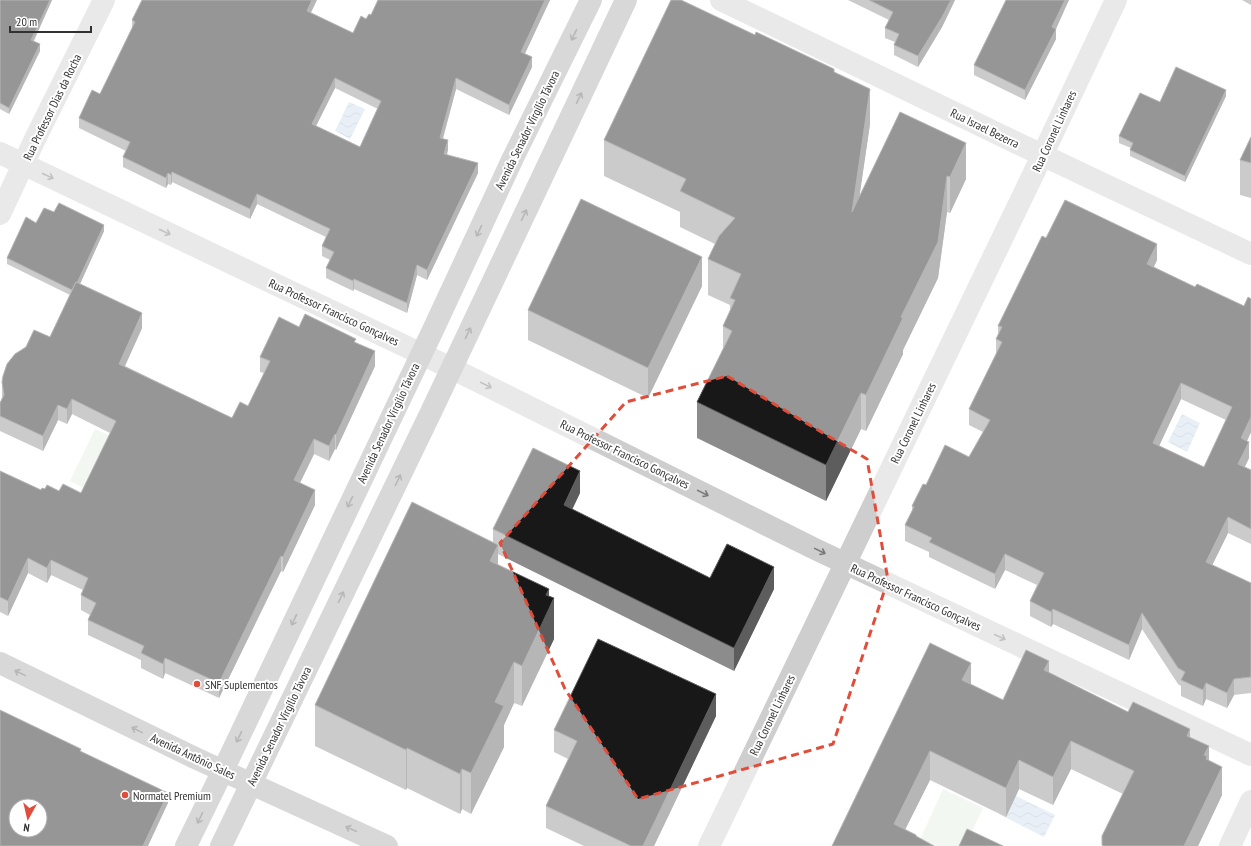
<svg xmlns="http://www.w3.org/2000/svg" width="1251" height="846" viewBox="0 0 1251 846" font-family="'PT Sans Narrow',sans-serif">
<defs>
<pattern id="water-waves" width="16" height="10" patternUnits="userSpaceOnUse"><rect width="16" height="10" fill="#cddbec"/><path d="M0 5q4-4 8 0t8 0" fill="none" stroke="#b0bccb"/></pattern>
</defs>
<rect width="100%" height="100%" fill="#fff"/>
<!-- green -->
<g fill="#e5ede0">
<polygon points="95,429 113,437 88,490 70,481"/>
<polygon points="943,789 983,808 965,846 917,846"/>
</g>
<!-- water -->
<g fill="url(#water-waves)">
<polygon points="349,102 365,109 350,139 335,131"/>
<polygon points="1182,414 1200,423 1187,452 1168,442"/>
<polygon points="1010,793 1055,815 1044,837 999,814"/>
</g>
<g fill="none" stroke-linecap="round" stroke-linejoin="round">
<!-- minor -->
<g stroke="#cecece" stroke-width="22">
<polyline points="721,0 1021,145 1251,254"/>
<polyline points="0,153 451,368 815,549 1251,755"/>
<polyline points="0,214 35,139 104,0"/>
<polyline points="709,846 1042,156 1116,0"/>
<polyline points="1230,846 1251,801"/>
</g>
<!-- major -->
<g stroke="#a9a9a9" stroke-width="22">
<polyline points="0,663 195,758 387,846"/>
<polyline points="186,846 230,756 433,330 513,158 591,0"/>
<polyline points="221,846 431,412 626,0"/>
</g>
</g>
<!-- wall -->
<g fill="#8c8c8c" fill-rule="evenodd">
<polygon points="0,0 52,0 34,41 40,51 9,114 0,109"/>
<path d="M378 0H550L525 53 532 67 509 115 456 89 443 139 448 150 447 154 478 173 427 280 417 275 407 313 354 289 353 291 326 278V268L330 260 322 256V246L326 237 257 204 250 219 172 182 171 185 168 184 166 188 123 167V157L126 151 79 128V118L100 94 132 29V20L311 13 353 33 366 19 371 15ZM335 88 378 109 360 147 316 126Z"/>
<polygon points="848,0 955,0 942,27 918,67 894,55 894,45 895,42 885,38 885,28 889,20"/>
<polygon points="1242,0 1251,0 1251,5"/>
<polygon points="1056,29 1056,39 1025,100 974,75 974,65"/>
<polygon points="755,35 834,72 870,124 859,197 900,112 966,179 950,213 947,212 938,278 903,350 903,354 866,431 861,429 826,501 697,438 697,402 723,349 723,326 730,312 730,305 708,295 708,259 715,244 680,227 680,212 604,176 604,140"/>
<polygon points="1226,96 1185,182 1130,156 1130,150 1131,148 1119,143 1119,136 1160,102"/>
<polygon points="1251,137 1251,198 1240,195 1240,160"/>
<polygon points="54,212 104,231 80,284 142,328 125,366 232,418 248,406 264,373 260,372 260,357 299,327 356,342 375,366 336,450 335,449 329,461 314,454 300,483 315,505 283,572 281,571 219,698 165,673 163,679 141,668 141,660 88,635 88,620 90,615 81,610 81,595 83,590 51,575 47,583 28,573 8,616 0,612 0,471 41,490 45,489 81,493 110,433 72,414 67,424 58,420 43,451 0,431 0,403 2,398 2,382 50,337 70,295 7,264 7,258 36,223"/>
<path d="M1046 238 1157 260 1154 267 1195 287 1244 306 1251 299V432L1247 441 1249 458 1245 467 1251 470V544L1228 533 1212 565 1251 583V693L1234 695 1227 708 1206 699 1203 706 1181 696V686L1178 684 1142 629 1129 660 1053 624 1051 627 1030 616V601L1037 585 1005 570 995 589 929 557V552L905 541V525L912 511V506L926 485 969 457 983 432 969 425V409L996 354V339L998 335V326ZM1181 399 1226 420 1204 467 1159 446Z"/>
<polygon points="702,286 648,398 528,340 528,310"/>
<polygon points="580,493 572,509 710,578 774,589 734,671 498,554 498,564 549,596 554,639 522,706 514,703 504,725 504,747 471,814 462,809 460,814 407,788 406,790 315,746 315,705 493,542 493,529"/>
<polygon points="1049,672 1128,712 1190,737 1209,761 1222,795 1198,846 1102,846 1102,836 1123,794 1071,769 1053,805 1019,789 1006,817 930,780 905,829 916,836 832,846 971,684 1003,700"/>
<polygon points="716,716 654,846 584,846 546,828 546,806 568,759 554,752 554,730"/>
</g>
<!-- shaded-wall -->
<g fill="#5d5d5d">
<polygon points="50,0 52,0 31,46 31,40"/>
<polygon points="312,0 317,0 307,21 307,11"/>
<polygon points="545,0 550,0 521,62 521,52"/>
<polygon points="951,0 955,0 942,27 918,67 918,56"/>
<polygon points="1065,0 1069,0 1056,29 1056,39 1025,100 1025,90 1052,27"/>
<polygon points="40,44 40,51 9,114 9,108"/>
<polygon points="532,57 532,67 509,115 509,105"/>
<polygon points="335,78 335,88 312,134 312,124"/>
<polygon points="456,78 456,89 440,148 440,138"/>
<polygon points="870,89 870,124 852,248 852,212"/>
<polygon points="1226,90 1226,96 1185,182 1185,176"/>
<polygon points="448,140 448,150 444,164 444,154"/>
<polygon points="966,143 966,179 950,213 950,177"/>
<polygon points="478,163 478,173 427,280 427,270"/>
<polygon points="172,172 172,182 171,185 171,175"/>
<polygon points="168,173 168,184 166,188 166,178"/>
<polygon points="947,176 947,212 938,278 903,350 903,354 866,431 866,395 901,317"/>
<polygon points="257,194 257,204 250,219 250,209"/>
<polygon points="104,225 104,231 74,297 74,290"/>
<polygon points="1157,244 1157,260 1147,280 1147,264"/>
<polygon points="702,257 702,286 648,398 648,368"/>
<polygon points="417,265 417,275 407,313 407,303"/>
<polygon points="354,279 354,289 353,291 353,281"/>
<polygon points="142,313 142,328 119,379 119,364"/>
<polygon points="375,351 375,366 336,450 336,435"/>
<polygon points="1181,383 1181,399 1153,459 1153,443"/>
<polygon points="861,393 861,429 826,501 826,465"/>
<polygon points="72,399 72,414 67,424 67,409"/>
<polygon points="58,405 58,420 43,451 43,436"/>
<polygon points="1251,417 1251,432 1241,454 1241,438"/>
<polygon points="335,434 335,449 329,461 329,446"/>
<polygon points="314,439 314,454 294,495 294,480"/>
<polygon points="1249,442 1249,458 1238,480 1238,464"/>
<polygon points="580,471 580,493 564,527 564,505"/>
<polygon points="315,490 315,505 283,572 283,557"/>
<polygon points="1228,517 1228,533 1206,578 1206,562"/>
<polygon points="498,545 498,585 490,561"/>
<polygon points="1005,554 1005,570 995,589 995,574"/>
<polygon points="281,556 281,571 219,698 219,683"/>
<polygon points="28,558 28,573 8,616 8,601"/>
<polygon points="51,560 51,575 47,583 47,568"/>
<polygon points="774,567 774,589 734,671 734,648"/>
<polygon points="549,589 549,609 554,598 554,639 522,706 522,666 546,595"/>
<polygon points="1053,609 1053,624 1051,627 1051,612"/>
<polygon points="1142,613 1142,629 1129,660 1129,645"/>
<polygon points="165,658 165,673 163,679 163,664"/>
<polygon points="1049,661 1049,690 1044,670"/>
<polygon points="514,662 514,703 504,725 504,747 471,814 471,773 495,702"/>
<polygon points="971,663 971,691 962,680"/>
<polygon points="1234,679 1234,695 1227,708 1227,693"/>
<polygon points="1206,683 1206,699 1203,706 1203,690"/>
<polygon points="716,694 716,716 654,846 643,846"/>
<polygon points="1190,729 1190,757 1187,736"/>
<polygon points="1071,741 1071,769 1053,805 1053,777"/>
<polygon points="1209,746 1209,774 1204,755"/>
<polygon points="407,748 407,788 406,790 406,750"/>
<polygon points="930,751 930,780 897,846 894,824"/>
<polygon points="1019,760 1019,789 1006,817 1006,788"/>
<polygon points="1222,767 1222,795 1198,846 1184,846"/>
<polygon points="462,769 462,809 460,814 460,774"/>
<polygon points="168,793 168,803 148,846 143,846"/>
</g>
<!-- building -->
<g fill="#181818" stroke="#5d5d5d" fill-rule="evenodd">
<polygon points="0,0 50,0 31,40 40,44 9,108 0,103"/>
<path d="M142 0H312L307 11 353 33 361 16 366 19 369 14 371 15 378 0H545L521 52 532 57 509 105 456 78 440 138 448 140 444 154 478 163 427 270 417 265 407 303 354 279 353 281 326 268 334 252 322 246 330 229 257 194 250 209 172 172 171 175 168 173 166 178 123 157 130 142 79 118 92 90 100 94 135 22 132 20ZM335 78 381 101 360 147 312 124Z"/>
<polygon points="671,0 681,0 755,35 756,32 834,69 834,72 870,89 852,212 900,112 966,143 950,177 947,176 938,242 901,317 903,318 866,395 861,393 826,465 697,402 732,331 723,326 735,300 730,298 741,274 708,259 719,236 735,218 680,191 686,179 604,140"/>
<polygon points="869,0 951,0 942,17 918,56 894,45 899,34 885,28 893,12"/>
<polygon points="1006,0 1065,0 1052,27 1056,29 1025,90 974,65"/>
<polygon points="1176,67 1226,90 1185,176 1130,150 1133,143 1119,136 1140,93 1160,102"/>
<polygon points="1251,137 1251,163 1240,160"/>
<polygon points="581,199 702,257 648,368 528,310"/>
<path d="M1065 200 1157 244 1147 264 1195 287 1197 284 1244 306 1248 297 1251 299V417L1241 438 1249 442 1238 464 1251 470V529L1228 517 1206 562 1251 583V677L1234 679 1227 693 1206 683 1203 690 1181 680 1185 672 1178 668 1142 613 1129 645 1053 609 1051 612 1030 601 1044 573 1005 554 995 574 929 542 932 538 905 525 914 507 912 506 923 484 926 485 945 445 969 457 990 420 969 409 1002 342 996 339 1002 327 998 326 1042 236 1046 238ZM1181 383 1232 407 1204 467 1153 443Z"/>
<polygon points="59,203 104,225 77,283 76,282 72,290 7,258 26,217 36,223 44,208 54,212"/>
<polygon points="76,282 142,313 119,364 232,418 240,402 248,406 270,361 260,357 279,317 299,327 305,314 356,339 354,342 375,351 336,435 335,434 329,446 314,439 294,480 315,490 283,557 281,556 219,683 165,658 163,664 141,653 144,646 88,620 96,603 81,595 88,578 51,560 47,568 28,558 8,601 0,597 0,471 41,490 42,488 45,489 47,485 59,491 63,484 81,493 116,421 72,399 67,409 58,405 43,436 0,416 0,403 4,395 2,382 3,376 7,364 15,354 26,347 34,330 50,337"/>
<polygon points="533,448 580,471 564,505 710,578 727,544 774,567 734,648 493,529"/>
<polygon points="412,502 498,545 490,561 549,589 546,595 554,598 522,666 514,662 495,702 504,706 471,773 462,769 460,774 407,748 406,750 315,705"/>
<polygon points="598,639 716,694 643,846 631,846 546,806 577,741 554,730"/>
<polygon points="930,643 971,663 962,680 1003,700 1026,650 1049,661 1044,670 1128,712 1133,702 1190,729 1187,736 1209,746 1204,755 1207,756 1206,759 1222,767 1184,846 1104,846 1102,845 1102,836 1134,771 1071,741 1053,777 1019,760 1006,788 930,751 894,824 916,835 916,836 934,846 832,846"/>
<path d="M0 710 81 749 80 751 168 793 143 846H0ZM16 806H40V830H16Z"/>
<polygon points="967,829 1003,846 959,846"/>
</g>
<!-- one-way arrows -->
<defs><path id="oneway-shaft" d="M-6 0H5M1.5-3L5.5 0L1.5 3" fill="none" stroke-width="1.6" stroke-linecap="round" stroke-linejoin="round"/></defs>
<g stroke="#616161">
<use href="#oneway-shaft" transform="translate(574 35) rotate(116)"/>
<use href="#oneway-shaft" transform="translate(579 98) rotate(-65)"/>
<use href="#oneway-shaft" transform="translate(524 215) rotate(-65)"/>
<use href="#oneway-shaft" transform="translate(479 231) rotate(115)"/>
<use href="#oneway-shaft" transform="translate(468 333) rotate(-65)"/>
<use href="#oneway-shaft" transform="translate(398 480) rotate(-64)"/>
<use href="#oneway-shaft" transform="translate(350 502) rotate(115)"/>
<use href="#oneway-shaft" transform="translate(341 597) rotate(-64)"/>
<use href="#oneway-shaft" transform="translate(294 620) rotate(115)"/>
<use href="#oneway-shaft" transform="translate(20 673) rotate(-154)"/>
<use href="#oneway-shaft" transform="translate(137 730) rotate(-154)"/>
<use href="#oneway-shaft" transform="translate(239 737) rotate(115)"/>
<use href="#oneway-shaft" transform="translate(200 818) rotate(116)"/>
<use href="#oneway-shaft" transform="translate(351 829) rotate(-155)"/>
</g>
<g stroke="#787878">
<use href="#oneway-shaft" transform="translate(48 176) rotate(25)"/>
<use href="#oneway-shaft" transform="translate(165 232) rotate(25)"/>
<use href="#oneway-shaft" transform="translate(486 385) rotate(26)"/>
<use href="#oneway-shaft" transform="translate(703 493) rotate(26)"/>
<use href="#oneway-shaft" transform="translate(820 551) rotate(26)"/>
<use href="#oneway-shaft" transform="translate(1000 637) rotate(25)"/>
</g>
<!-- marked area -->
<path d="M0 0H1251V846H0ZM727 376 867 459 888 580 833 744 638 799 565 689 500 543 626 402Z" fill="#fff" fill-opacity=".55" fill-rule="evenodd"/>
<path fill="none" stroke="#e14d3b" stroke-width="3" stroke-dasharray="8 5" stroke-linejoin="round" d="M727 376 867 459 888 580 833 744 638 799 565 689 500 543 626 402Z"/>
<!-- markers -->
<g fill="#e14d3b" stroke="#fff" stroke-width="1.5">
<circle cx="197" cy="684" r="4"/>
<circle cx="125" cy="795" r="4"/>
</g>
<g text-anchor="middle" dominant-baseline="central" stroke-width="4" stroke-linejoin="round" paint-order="stroke">
<!-- street labels -->
<g font-size="12" fill="#313131" stroke="#fff">
<text transform="translate(52 107) rotate(-64)">Rua Professor Dias da Rocha</text>
<text transform="translate(985 128) rotate(26)">Rua Israel Bezerra</text>
<text transform="translate(527 130) rotate(-64)">Avenida Senador Virgílio Távora</text>
<text transform="translate(1054 131) rotate(-65)">Rua Coronel Linhares</text>
<text transform="translate(334 312) rotate(25)">Rua Professor Francisco Gonçalves</text>
<text transform="translate(388 423) rotate(-65)">Avenida Senador Virgílio Távora</text>
<text transform="translate(913 423) rotate(-64)">Rua Coronel Linhares</text>
<text transform="translate(625 454) rotate(26)">Rua Professor Francisco Gonçalves</text>
<text transform="translate(916 597) rotate(25)">Rua Professor Francisco Gonçalves</text>
<text transform="translate(772 715) rotate(-64)">Rua Coronel Linhares</text>
<text transform="translate(279 726) rotate(-64)">Avenida Senador Virgílio Távora</text>
<text transform="translate(193 756) rotate(25)">Avenida Antônio Sales</text>
</g>
<!-- poi labels -->
<g font-size="12" fill="#313131" stroke="#fff" text-anchor="start">
<text x="205" y="684">SNF Suplementos</text>
<text x="133" y="795">Normatel Premium</text>
</g>
</g>
<!-- north arrow -->
<g transform="translate(28 818) rotate(188)"><circle r="19" fill="#ffffff" stroke="#adadad"/>
<path d="M0-3L7 15L0 10L-7 15Z" fill="#e14d3b"/>
<text y="-6" font-size="11" font-weight="bold" text-anchor="middle" fill="#313131">N</text>
</g>
<!-- scale -->
<path d="M10 26v6h81v-6" fill="none" stroke="#313131" stroke-width="2"/>
<text x="16" y="26" font-size="12" fill="#313131" stroke="#ffffff" stroke-width="3" paint-order="stroke">20 m</text>
</svg>
